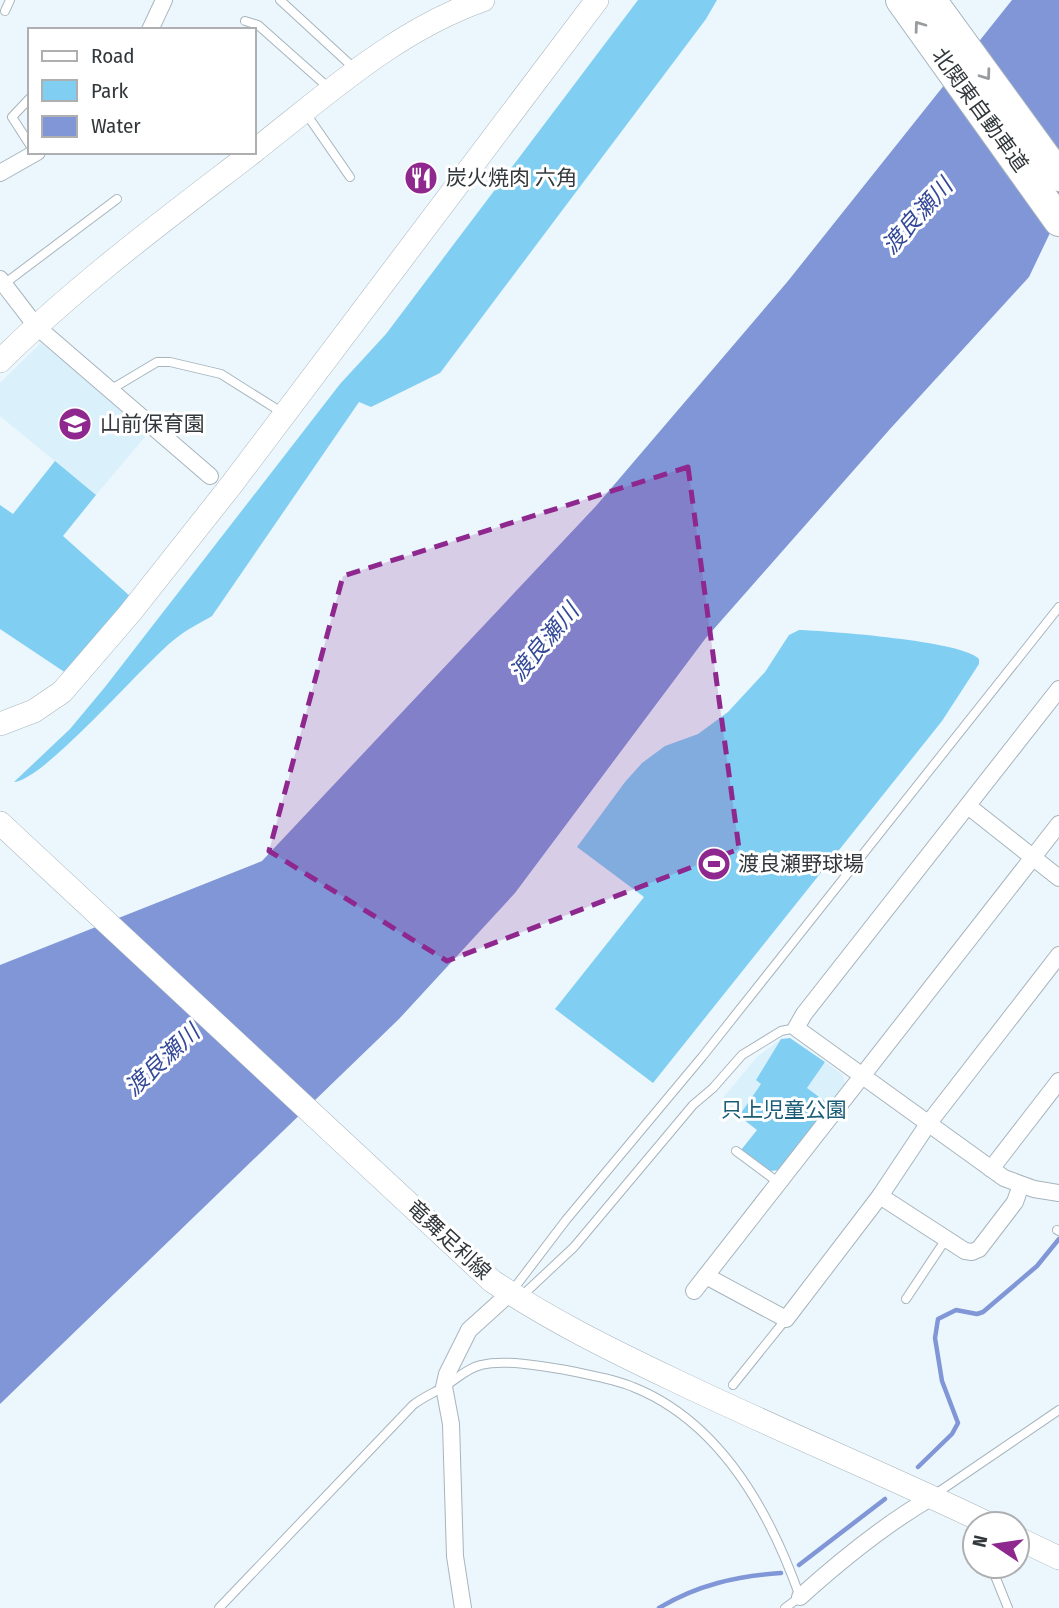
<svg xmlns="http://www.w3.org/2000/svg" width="1059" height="1608" viewBox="0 0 1059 1608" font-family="'Fira Sans Condensed','Noto Sans JP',sans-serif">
<rect width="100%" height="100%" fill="#ebf7fd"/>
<!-- built -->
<g fill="#daf1fc">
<polygon points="41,343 149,432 96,495 0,416 0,383"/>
<polygon points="781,1039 757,1080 762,1084 739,1116 721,1100 757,1057"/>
<polygon points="825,1062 843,1075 845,1085 830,1105 807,1088"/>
</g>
<!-- green -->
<g fill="#81cef3">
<path d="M638 0H717L706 19 440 373 371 407 359 402 212 616C200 623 186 630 175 639 142 665 46 779 14 782L70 729 105 687 340 384 386 334Z"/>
<polygon points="55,461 96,495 63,536 131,597 69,675 0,629 0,505 13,514"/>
<path d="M799 630C828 631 964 641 979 659V664L942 721 653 1083 555 1009 644 897 577 847 625 782 642 763 665 746 698 734 728 712 765 672 789 635Z"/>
<polygon points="790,1038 825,1062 807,1088 830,1105 780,1170 770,1171 741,1150 757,1130 739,1116 761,1084 756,1080 781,1039"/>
</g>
<!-- water -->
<polygon fill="#8096d7" points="1012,0 1059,0 1059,214 1029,277 890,429 705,639 515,893 399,1019 0,1404 0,965 262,861 596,506 788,281"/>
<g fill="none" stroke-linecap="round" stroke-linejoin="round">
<!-- stream -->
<g stroke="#8096d7" stroke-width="4.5">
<polyline points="918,1467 952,1434 958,1423 942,1381 935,1338 938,1319 956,1310 977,1314 983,1312 1037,1266 1059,1239"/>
<polyline points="799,1565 885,1499"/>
<path d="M659 1608C697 1585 737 1576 781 1573"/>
</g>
<defs>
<g id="lane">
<polyline points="280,0 355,69"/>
<polyline points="5,11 10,0"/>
<polyline points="245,21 258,25 330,89"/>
<polyline points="30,98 12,117 30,145"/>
<polyline points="305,112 350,177"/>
<polyline points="4,284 117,199"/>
<polyline points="110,390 157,362 170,362 221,374 275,408"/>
<polyline points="736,1151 779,1183"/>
<polyline points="1057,1230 1059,1231"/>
<polyline points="512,1291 566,1220 702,1057 1059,607"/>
<polyline points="520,1292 526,1292 574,1247 693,1105 713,1088 742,1055 781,1031 796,1028"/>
<polyline points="906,1299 946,1239"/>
<polyline points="733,1385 786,1319"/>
<polyline points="934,1495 1059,1410"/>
<polyline points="991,1566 1008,1608"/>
<path d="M219 1608 413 1405C423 1397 434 1393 445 1386 457 1379 467 1368 481 1365 504 1359 543 1366 566 1370 588 1375 612 1378 633 1387 721 1422 770 1512 800 1597L785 1608"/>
</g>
<g id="street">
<polyline points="150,30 164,0"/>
<polyline points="0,173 37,152"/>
<polyline points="0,279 36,326 210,476"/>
<polyline points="1059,689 804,1014 796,1028 1004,1178 1034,1189 1059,1193"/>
<polyline points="968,806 1059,878"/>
<polyline points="991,1169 1059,1081"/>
<polyline points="880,1196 965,1251 972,1252 979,1249 1015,1202 1021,1185"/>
<polyline points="706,1276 786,1319 880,1196 928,1124 1059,955"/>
<polyline points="694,1291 1059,824"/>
<path d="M800 1597C841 1560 884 1525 932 1497"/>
<polyline points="463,1608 455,1556 451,1424 444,1387 447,1374 469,1330 510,1293"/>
</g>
<g id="secondary">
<path d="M254 151C326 95 395 31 483 0"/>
<path d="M0 361C78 284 166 219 253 152"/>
<polyline points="0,724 34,711 62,692 130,613 232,484 597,0"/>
<path d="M0 823 492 1281C550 1320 611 1350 674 1380 778 1430 885 1474 989 1524"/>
<polyline points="1017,1538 1059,1558"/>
</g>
<g id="highway">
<polyline points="901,0 1059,221"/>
<polyline points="931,0 1059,176"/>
</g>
</defs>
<!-- lane casing -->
<use href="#lane" stroke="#a7b4bc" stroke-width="10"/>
<!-- street casing -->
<use href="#street" stroke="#a7b4bc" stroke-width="18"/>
<!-- secondary casing -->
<use href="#secondary" stroke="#a7b4bc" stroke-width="24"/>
<!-- highway casing -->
<use href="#highway" stroke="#a7b4bc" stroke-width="32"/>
<!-- lane -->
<use href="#lane" stroke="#fff" stroke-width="8"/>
<!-- street -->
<use href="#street" stroke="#fff" stroke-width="16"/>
<!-- secondary -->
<use href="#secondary" stroke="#fff" stroke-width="23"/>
<!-- highway -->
<use href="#highway" stroke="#fff" stroke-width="30"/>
</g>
<!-- one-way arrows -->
<defs><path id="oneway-chevron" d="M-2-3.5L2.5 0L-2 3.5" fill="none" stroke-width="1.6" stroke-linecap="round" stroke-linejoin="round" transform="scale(1.75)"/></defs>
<g stroke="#989c9d">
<use href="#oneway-chevron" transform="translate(919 26) rotate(-126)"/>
<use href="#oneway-chevron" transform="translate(986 75) rotate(54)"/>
</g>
<!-- marked area -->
<path fill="#8e288e" fill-opacity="0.2" stroke="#8e288e" stroke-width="5" stroke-dasharray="14 9" stroke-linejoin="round" d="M688 467 739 849 447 961 269 851 343 576Z"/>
<!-- icons -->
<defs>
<symbol id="restaurant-disc" viewBox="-11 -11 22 22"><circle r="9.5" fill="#8e288e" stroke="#fff"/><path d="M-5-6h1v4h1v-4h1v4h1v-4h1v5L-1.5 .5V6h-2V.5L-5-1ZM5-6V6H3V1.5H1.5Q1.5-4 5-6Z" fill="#fff"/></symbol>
<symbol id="school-disc" viewBox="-11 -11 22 22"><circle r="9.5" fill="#8e288e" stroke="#fff"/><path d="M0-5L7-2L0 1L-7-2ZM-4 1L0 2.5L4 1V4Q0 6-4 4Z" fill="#fff"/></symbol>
<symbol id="stadium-disc" viewBox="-11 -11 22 22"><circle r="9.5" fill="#8e288e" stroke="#fff"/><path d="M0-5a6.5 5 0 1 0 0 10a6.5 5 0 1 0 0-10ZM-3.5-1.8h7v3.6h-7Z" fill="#fff"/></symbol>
</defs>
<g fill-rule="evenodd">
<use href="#restaurant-disc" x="402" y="159" width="38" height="38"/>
<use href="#school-disc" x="56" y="405" width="38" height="38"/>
<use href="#stadium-disc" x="695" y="845" width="38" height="38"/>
</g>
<g text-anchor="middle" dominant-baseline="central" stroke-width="6" stroke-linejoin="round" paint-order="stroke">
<!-- street labels -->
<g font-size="21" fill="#32383b" stroke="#fff">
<text transform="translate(980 110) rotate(54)">北関東自動車道</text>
<text transform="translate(449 1240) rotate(43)">竜舞足利線</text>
</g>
<!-- poi labels -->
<g font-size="21" fill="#32383b" stroke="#fff" text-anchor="start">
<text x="446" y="178">炭火焼肉 六角</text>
<text x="100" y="424">山前保育園</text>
<text x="738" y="864">渡良瀬野球場</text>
</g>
<!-- park labels -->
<g font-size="21" fill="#1a5c77" stroke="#fff">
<text x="784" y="1110">只上児童公園</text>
</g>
<!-- water labels -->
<g font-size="23" font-style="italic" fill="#344997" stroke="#fff">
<text transform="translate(917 216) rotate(-48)">渡良瀬川</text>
<text transform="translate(544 642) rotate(-50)">渡良瀬川</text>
<text transform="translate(162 1060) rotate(-43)">渡良瀬川</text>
</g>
</g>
<!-- legend -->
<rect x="28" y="28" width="228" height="126" fill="#ffffff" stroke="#adafb1" stroke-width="2"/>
<rect x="42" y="51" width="35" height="10" fill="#ffffff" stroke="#adafb1" stroke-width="2"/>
<text x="91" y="63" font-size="21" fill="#32383b">Road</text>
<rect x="42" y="80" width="35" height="21" fill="#81cef3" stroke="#adafb1" stroke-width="2"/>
<text x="91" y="98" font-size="21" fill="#32383b">Park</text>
<rect x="42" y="116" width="35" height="21" fill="#8096d7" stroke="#adafb1" stroke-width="2"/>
<text x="91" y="133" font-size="21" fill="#32383b">Water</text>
<!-- north arrow -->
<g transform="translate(996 1545) rotate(283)"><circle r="33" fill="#ffffff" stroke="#adafb1" stroke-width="2"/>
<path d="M0-5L12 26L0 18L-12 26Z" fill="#8e288e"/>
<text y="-10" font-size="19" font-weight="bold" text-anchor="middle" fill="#32383b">N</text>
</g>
</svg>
